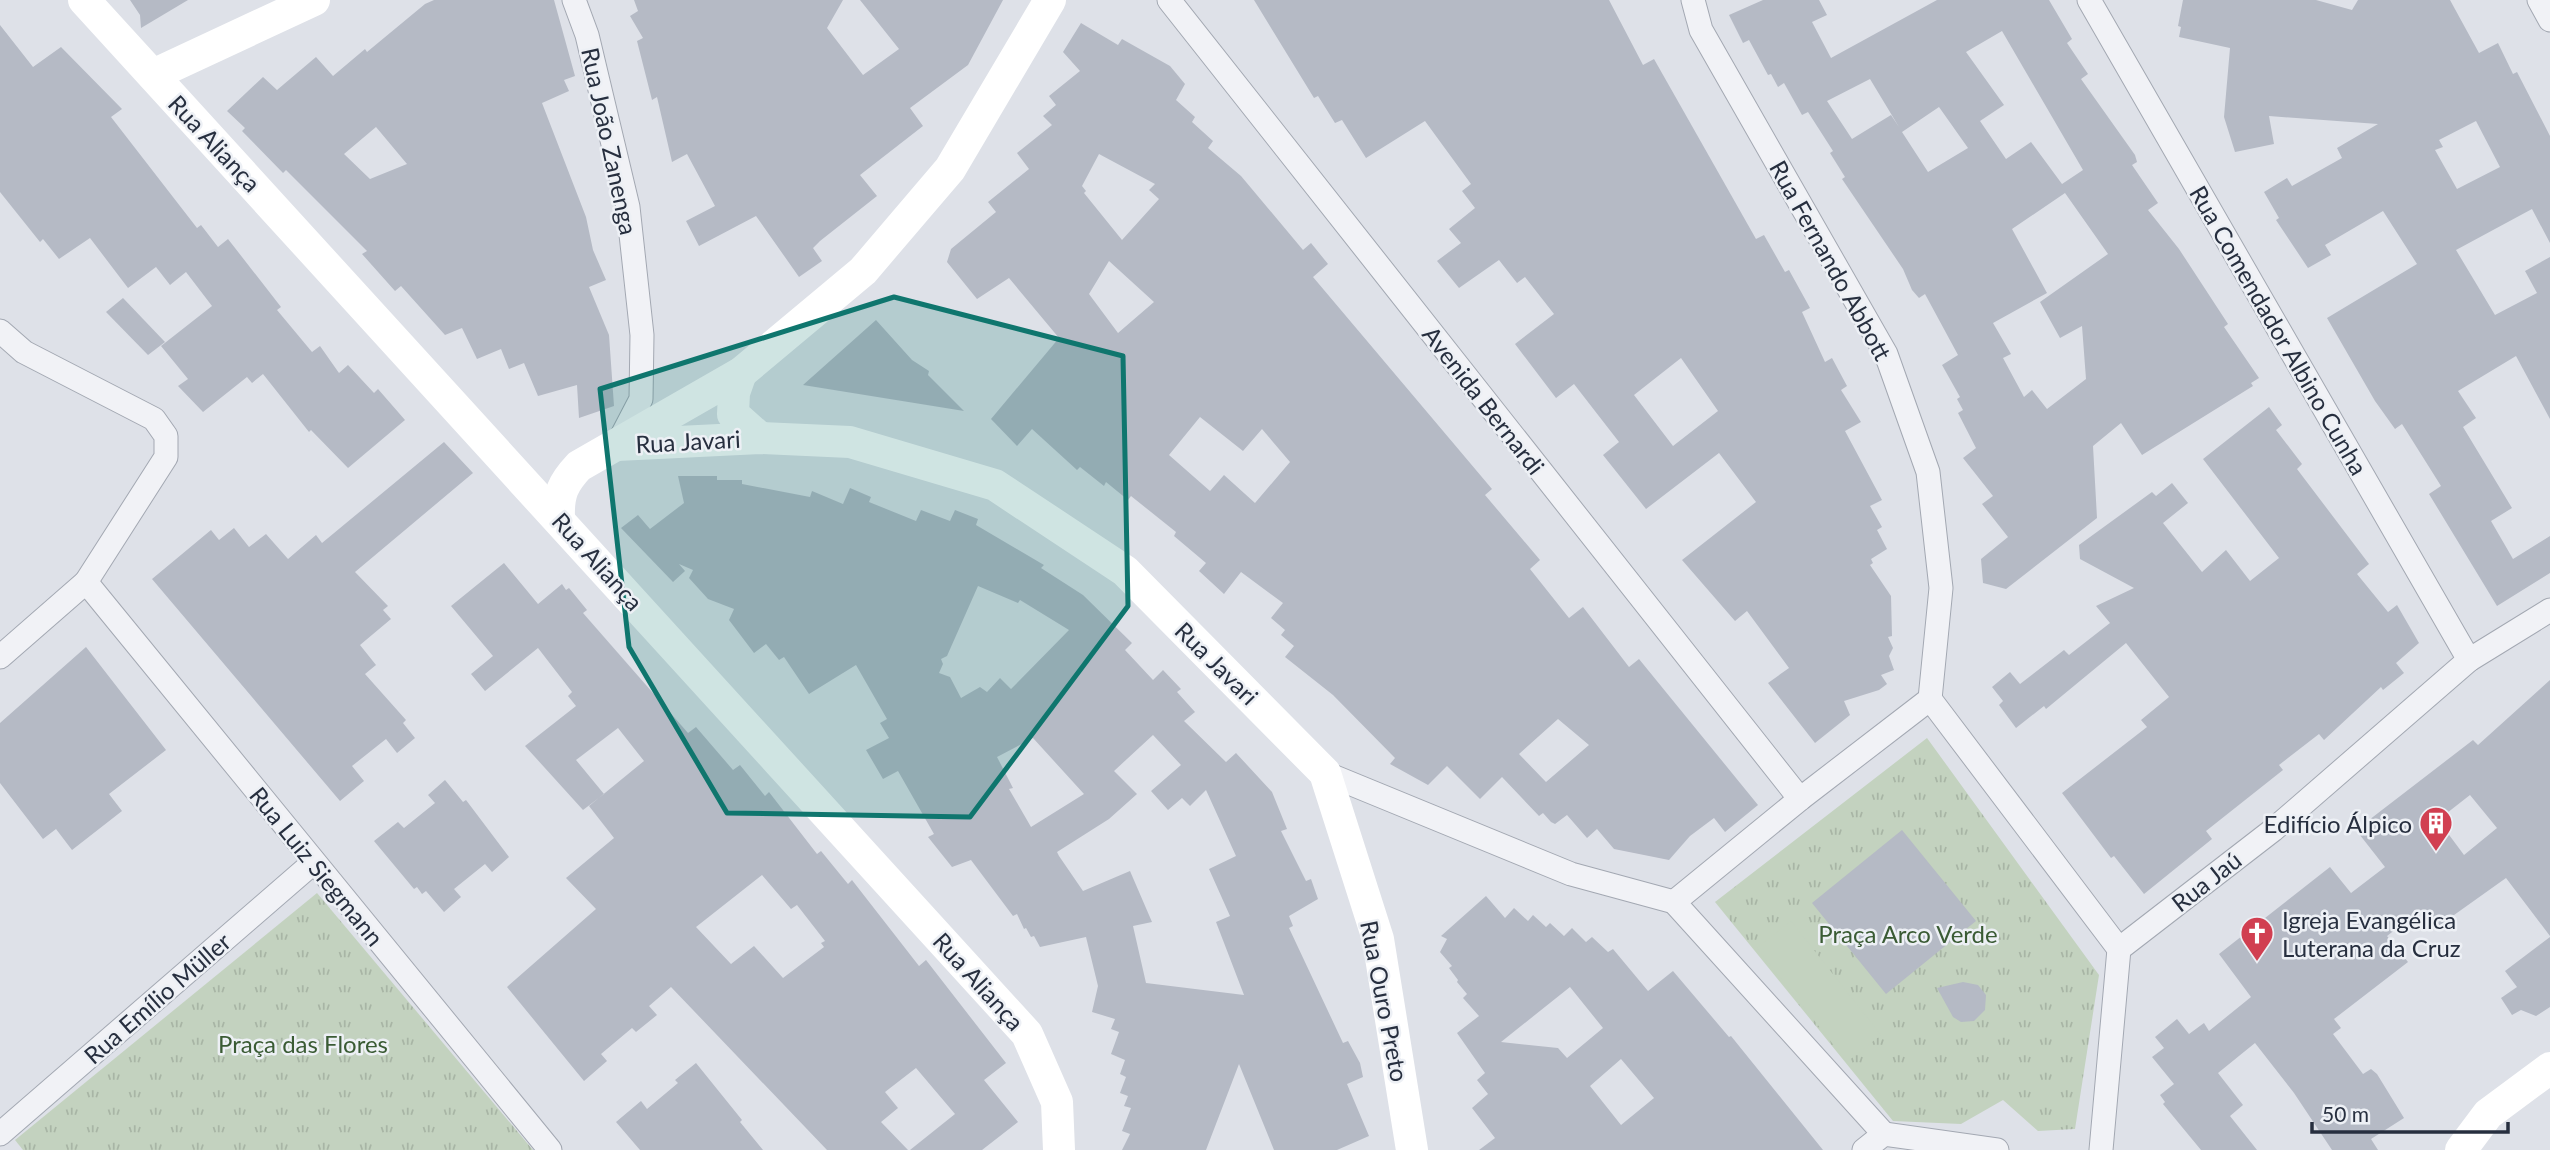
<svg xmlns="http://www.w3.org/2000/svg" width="2550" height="1150" viewBox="0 0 2550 1150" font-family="Lato,sans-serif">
<defs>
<pattern id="grass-tufts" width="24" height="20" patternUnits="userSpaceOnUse" patternTransform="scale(1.75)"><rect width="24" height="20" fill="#c3d2bf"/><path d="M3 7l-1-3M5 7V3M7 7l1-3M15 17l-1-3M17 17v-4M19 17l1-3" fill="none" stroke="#a8b5a5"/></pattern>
</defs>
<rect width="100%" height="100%" fill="#dee1e8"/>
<!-- grass -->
<g fill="url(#grass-tufts)">
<polygon points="1927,738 2099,975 2075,1129 2038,1131 2003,1100 1961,1124 1893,1121 1715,902"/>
<polygon points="317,893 533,1150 23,1150 15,1140"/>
</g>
<!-- pitch -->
<polygon fill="#c3d2bf" points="1791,921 1881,1035 1847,1062 1757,948"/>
<!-- building -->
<g fill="#b5bac5" fill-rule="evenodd">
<polygon points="130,0 188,0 141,28 140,15"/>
<path d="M434 0H554L575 76 564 80 569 91 542 103 586 217 593 250 606 280 589 287 609 335 614 406 579 418 577 385 538 396 524 363 509 369 501 349 477 359 462 328 445 335 401 286 395 291 362 254 367 251 286 170 283 173 242 131 245 128 227 111 263 77 277 90 316 57 333 76 365 49 367 52 425 4ZM376 127 407 164 370 179 344 154Z"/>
<polygon points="634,0 843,0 827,28 863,75 899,49 860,0 1003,0 968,65 910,108 923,126 860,175 877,196 820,241 813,248 822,261 799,277 756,216 699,246 686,221 715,206 687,154 672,162 657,97 652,100 637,41 643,38 630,16 638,11"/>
<path d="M1254 0H1609L1643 65 1654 59 1756 239 1764 235 1785 272 1789 270 1810 308 1802 312 1825 362 1832 358 1847 386 1841 390 1861 422 1845 431 1882 500 1870 506 1882 527 1877 530 1887 549 1871 559 1873 563 1870 565 1891 596 1892 636 1888 637 1893 648 1889 656 1894 670 1881 675 1887 684 1879 690 1844 701 1850 715 1815 743 1768 683 1789 668 1747 611 1735 621 1682 560 1756 502 1719 453 1646 509 1603 455 1619 442 1574 384 1556 398 1515 344 1554 314 1525 277 1517 283 1499 260 1459 288 1437 261 1461 243 1449 229 1475 208 1462 191 1471 184 1425 121 1366 158 1342 120 1335 123 1318 96 1314 98ZM1681 358 1718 411 1673 446 1634 395Z"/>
<path d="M1763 0H1819L1827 15 1812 22 1831 58 1937 0H2049L2072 39 2067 43 2088 74 2081 79 2135 155 2137 162 2132 165 2158 203 2148 210 2179 249 2228 324 2224 327 2259 378 2251 383 2253 386 2142 455 2121 423 2093 446 2097 518 2006 589 1983 583 1981 559 2008 537 1982 504 1993 496 1963 458 1976 448 1958 413 1963 410 1957 399 1960 397 1942 365 1958 355 1925 294 1919 298 1912 290 1903 269 1842 179 1845 177 1830 153 1833 151 1808 112 1802 115 1784 83 1778 87 1771 74 1768 75 1749 40 1743 43 1729 15ZM2002 31 2083 170 2062 184 2031 142 2006 159 1980 121 2004 105 1966 52ZM1870 79 1899 127 1891 115 1852 139 1827 101ZM1939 107 1968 148 1928 172 1902 132ZM2065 193 2108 254 2040 302 2060 338 2082 326 2086 379 2047 409 2032 390 2024 397 2003 358 2011 354 1993 323 2047 293 2012 229Z"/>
<path d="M2183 0H2316L2352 10 2358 0H2450L2479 53 2498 43 2513 74 2517 72 2550 136V243L2532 209 2456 250 2495 315 2537 293 2525 271 2550 257V419L2516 356 2458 391 2476 418 2463 427 2512 508 2491 521 2513 559 2550 536V573L2497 606 2429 494 2441 486 2402 424 2395 429 2375 401 2327 318 2417 264 2383 211 2325 245 2331 255 2308 268 2276 220 2279 218 2264 192 2287 178 2292 186 2342 158 2337 148 2378 124 2269 116 2274 144 2235 152 2224 117 2230 48 2179 37 2181 27 2178 26ZM2476 121 2500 167 2457 189 2435 150 2443 147 2439 140Z"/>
<path d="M1081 23 1118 45 1122 39 1170 66 1185 84 1176 100 1195 117 1192 122 1213 141 1208 148 1241 176 1303 250 1311 243 1328 264 1313 277 1492 489 1485 495 1540 560 1530 569 1569 618 1583 607 1629 667 1639 659 1758 805 1725 832 1714 818 1690 836 1669 860 1614 849 1597 829 1587 838 1567 815 1555 824 1551 822 1543 813 1539 816 1502 777 1480 799 1447 766 1428 785 1390 764 1395 758 1333 695 1285 657 1294 646 1281 635 1285 630 1271 618 1283 603 1241 572 1224 594 1199 571 1206 563 1174 536 1176 532 1131 496 1128 500 1106 482 1104 486 1080 467 1077 470 1032 429 1017 446 991 419 1059 338 1009 278 977 299 947 262 951 249 996 212 988 202 1029 169 1017 153 1052 125 1043 116 1056 105 1049 96 1080 71 1063 52ZM1099 154 1155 184 1149 190 1159 199 1122 240 1084 193 1086 191 1082 186ZM1109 261 1154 302 1118 333 1089 294ZM1200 417 1243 451 1262 429 1290 462 1255 503 1224 475 1210 491 1169 455ZM1558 719 1589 745 1546 782 1519 754Z"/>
<polygon points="0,25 33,67 61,47 122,109 111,117 197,228 201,225 218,247 228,239 281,307 277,310 312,352 320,346 339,373 348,365 374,393 378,389 405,420 348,468 311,430 309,432 263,374 252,383 247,377 203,412 178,386 188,379 161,346 212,306 186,272 170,285 156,267 128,288 90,238 59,259 43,239 40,242 0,192"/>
<polygon points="123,298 165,342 148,355 106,312"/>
<polygon points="876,320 912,360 929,371 928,375 964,411 803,385"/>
<polygon points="2269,407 2282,425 2276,430 2302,464 2297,469 2369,564 2357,574 2388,612 2397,605 2419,643 2396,663 2404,673 2383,690 2381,687 2324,740 2319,734 2279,765 2283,770 2206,831 2212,839 2144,894 2114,856 2111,858 2062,793 2147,727 2141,720 2169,697 2126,643 2046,709 2044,706 2016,728 1999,705 2003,701 1992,687 2010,672 2020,684 2064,650 2069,655 2110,623 2096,606 2134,588 2080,559 2079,545 2152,492 2156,496 2172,483 2188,503 2163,523 2202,572 2226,550 2250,581 2279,558 2203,459"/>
<polygon points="444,442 473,473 355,572 388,606 383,610 391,619 360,645 376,665 365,674 406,720 403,723 415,738 397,753 386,739 352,766 364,781 340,801 152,579 211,530 219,540 234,528 249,547 266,534 288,559 316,535 322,543"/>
<path d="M678 476H717V480H742V484L810 497 812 491 843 504 850 488 871 497 869 502 916 521 921 510 950 521 955 510 978 519 976 525 1044 565 1041 568 1083 595 1132 643 1125 650 1153 680 1163 670 1181 689 1177 692 1195 712 1184 721 1226 762 1236 753 1272 792 1287 829 1281 831 1306 881 1311 879 1318 899 1289 916 1293 926 1289 928 1343 1043 1348 1041 1360 1063 1363 1077 1347 1084 1369 1136 1337 1150H1274L1239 1064 1206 1150H1122L1130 1134 1122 1131 1131 1108 1124 1106 1128 1096 1120 1093 1126 1077 1120 1074 1125 1060 1111 1054 1119 1032 1111 1029 1115 1019 1092 1012 1098 986 1086 937 1040 947 1034 936 1031 937 1026 928 1024 929 1017 914 1013 916 971 860 952 867 928 837 934 834 898 771 883 779 866 750 889 738 880 723 887 719 856 665 809 694 784 657 779 660 766 644 754 653 729 620 734 609 708 599 689 578 693 570 679 564 685 571 673 582 621 528 638 515 650 529 684 503ZM978 586 1018 603 1020 600 1069 630 1011 689 1000 678 987 692 980 687 961 698 950 677 939 673 943 664 941 659 947 656ZM1153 735 1181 765 1151 791 1168 810 1182 798 1190 806 1206 790 1236 856 1209 869 1230 916 1216 922 1244 995 1146 983 1133 926 1152 922 1130 871 1083 891 1059 856 1057 852 1109 819 1137 794 1114 771ZM1033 738 1084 794 1031 827 1009 789 1013 788 997 757Z"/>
<path d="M504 563 538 604 562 584 566 590 569 588 587 610 583 613 688 733 696 727 733 770 740 765 765 796 769 792 817 854 821 851 848 884 852 880 919 966 926 960 1006 1063 984 1080 1018 1122 982 1150H910L955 1114 916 1068 885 1092 898 1108 881 1122 908 1150H827L671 987 649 1006 657 1015 636 1032 632 1028 601 1054 607 1061 584 1081 507 987 596 909 566 878 614 838 589 806 644 761 618 728 576 760 604 794 583 810 525 746 576 706 568 696 572 692 538 648 485 691 471 674 493 656 451 606ZM762 875 791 909 797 905 825 941 821 943 824 947 783 978 754 946 731 964 696 927Z"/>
<polygon points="86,647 166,750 109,794 122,811 72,850 56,829 43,839 0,783 0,723"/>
<path d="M2550 680V936L2506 878 2433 930 2419 911 2387 936 2408 962 2334 1019 2341 1028 2333 1034 2363 1074 2371 1069 2377 1074 2404 1118 2371 1139 2378 1150H2332L2294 1093 2255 1043 2218 1073 2243 1105 2230 1116 2257 1150H2201L2163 1104 2165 1102 2160 1095 2174 1084 2152 1057 2164 1048 2155 1037 2177 1019 2189 1034 2204 1023 2209 1031 2251 997 2219 954 2330 867 2351 893 2385 867 2356 830 2473 740 2478 745ZM2470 795 2497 828 2464 855 2438 820Z"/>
<polygon points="445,780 463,802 466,800 509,857 492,872 485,864 454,889 461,897 444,912 426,891 422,894 417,887 414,889 374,841 398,822 404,828 435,803 428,795"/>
<polygon points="1902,830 1976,921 1886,994 1812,903"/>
<path d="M1486 896 1505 918 1514 908 1528 921 1533 915 1546 927 1550 923 1564 936 1572 928 1586 942 1592 937 1608 952 1613 949 1648 991 1673 971 1729 1037 1731 1036 1823 1150H1479L1495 1138 1472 1108 1488 1094 1477 1080 1485 1073 1457 1033 1479 1016 1463 998 1467 994 1457 982 1458 980 1449 968 1452 966 1440 952 1447 939 1441 936ZM1570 987 1603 1028 1567 1058 1558 1048 1501 1042ZM1621 1059 1654 1098 1621 1125 1590 1086Z"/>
<polygon points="2550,937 2550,1007 2536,1016 2521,1010 2512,1015 2501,998 2517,987 2505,971"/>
<polygon points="1963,982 1978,985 1986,995 1985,1010 1974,1021 1961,1022 1953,1017 1937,988"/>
<polygon points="696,1063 742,1120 740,1122 763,1150 640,1150 616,1122 641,1101 647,1109 678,1083 675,1080"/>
</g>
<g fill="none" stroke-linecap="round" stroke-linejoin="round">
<defs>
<g id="street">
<polyline points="574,0 587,35 628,207 642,335 641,399 617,445"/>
<polyline points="1169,0 1800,799"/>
<polyline points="1693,0 1701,30 1886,354 1928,472 1941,588 1930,699"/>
<polyline points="2089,0 2469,660"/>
<polyline points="2539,0 2550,20"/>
<polyline points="0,331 24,352 154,419 166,436 166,457 86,582 0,657"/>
<polyline points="86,582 550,1150"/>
<polyline points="1325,773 1571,874 1674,902"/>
<polyline points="0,1134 314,862"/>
<polyline points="1884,1134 1674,902 1800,799 1930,699 2119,949"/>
<polyline points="1864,1150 1884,1134 1997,1150"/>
<polyline points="2101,1150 2119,949 2273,830 2469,660 2550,610"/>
</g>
</defs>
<!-- street casing -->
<use href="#street" stroke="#a3a8b2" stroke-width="25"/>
<!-- street -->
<use href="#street" stroke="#f1f2f6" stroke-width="23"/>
<!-- secondary -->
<g stroke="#fff" stroke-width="32">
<polyline points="84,0 1027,1034 1057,1102 1059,1150"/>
<polyline points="153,75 314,0"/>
<polyline points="741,373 734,393 733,414 760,438"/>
<polyline points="617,445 760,438 850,442 995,485 1125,571 1325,773 1378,939 1412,1150"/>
<path d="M559 518C558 494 563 483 579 466L741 373 863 271 950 169 1050 0"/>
<polyline points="2461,1150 2488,1114 2550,1068"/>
</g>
</g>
<!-- marked area -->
<path fill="#0f766e" fill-opacity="0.2" stroke="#0f766e" stroke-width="5" stroke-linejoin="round" d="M894 297 1123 356 1128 606 970 817 727 813 629 647 600 389Z"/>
<!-- icons -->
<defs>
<symbol id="building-pin" viewBox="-11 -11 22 30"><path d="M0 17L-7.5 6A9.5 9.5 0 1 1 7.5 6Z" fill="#d13f51" stroke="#edf0f5"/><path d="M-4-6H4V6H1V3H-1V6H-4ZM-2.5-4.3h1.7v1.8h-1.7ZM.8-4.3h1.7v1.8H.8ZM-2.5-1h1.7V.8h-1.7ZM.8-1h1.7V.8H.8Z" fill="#fff"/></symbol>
<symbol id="church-pin" viewBox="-11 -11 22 30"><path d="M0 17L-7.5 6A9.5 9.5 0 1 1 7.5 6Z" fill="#d13f51" stroke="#edf0f5"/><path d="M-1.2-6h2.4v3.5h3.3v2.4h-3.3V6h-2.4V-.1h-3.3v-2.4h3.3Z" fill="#fff"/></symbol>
</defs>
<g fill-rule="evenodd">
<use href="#building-pin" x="2417" y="804" width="38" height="52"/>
<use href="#church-pin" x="2238" y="914" width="38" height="52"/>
</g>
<g text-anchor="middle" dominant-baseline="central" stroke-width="5" stroke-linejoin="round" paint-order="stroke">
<!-- street labels -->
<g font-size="24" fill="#272f3f" stroke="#edf0f5">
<text transform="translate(610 141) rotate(78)">Rua João Zanenga</text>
<text transform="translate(215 143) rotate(47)">Rua Aliança</text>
<text transform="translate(1831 260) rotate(61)">Rua Fernando Abbott</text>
<text transform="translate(2279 330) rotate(60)">Rua Comendador Albino Cunha</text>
<text transform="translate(1484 400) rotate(52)">Avenida Bernardi</text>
<text transform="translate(688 441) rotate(-3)">Rua Javari</text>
<text transform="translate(598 561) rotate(48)">Rua Aliança</text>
<text transform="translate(1217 663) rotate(45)">Rua Javari</text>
<text transform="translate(317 866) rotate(51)">Rua Luiz Siegmann</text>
<text transform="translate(2206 881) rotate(-38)">Rua Jaú</text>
<text transform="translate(979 981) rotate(48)">Rua Aliança</text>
<text transform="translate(157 998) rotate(-41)">Rua Emílio Müller</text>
<text transform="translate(1385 1001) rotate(79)">Rua Ouro Preto</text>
</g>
<!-- poi labels -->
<g font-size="24" fill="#272f3f" stroke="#edf0f5" text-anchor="end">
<text x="2412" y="823">Edifício Álpico</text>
<text x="2282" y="919" text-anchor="start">Igreja Evangélica<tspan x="2282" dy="28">Luterana da Cruz</tspan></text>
</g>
<!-- park labels -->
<g font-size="24" fill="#3a5b34" stroke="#edf0f5">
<text x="1908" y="933">Praça Arco Verde</text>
<text x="303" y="1043">Praça das Flores</text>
</g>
</g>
<!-- scale -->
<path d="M2312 1122v10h196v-10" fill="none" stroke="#272f3f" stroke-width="3.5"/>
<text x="2322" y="1122" font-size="21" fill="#272f3f" stroke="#edf0f5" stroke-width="5" paint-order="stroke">50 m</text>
</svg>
